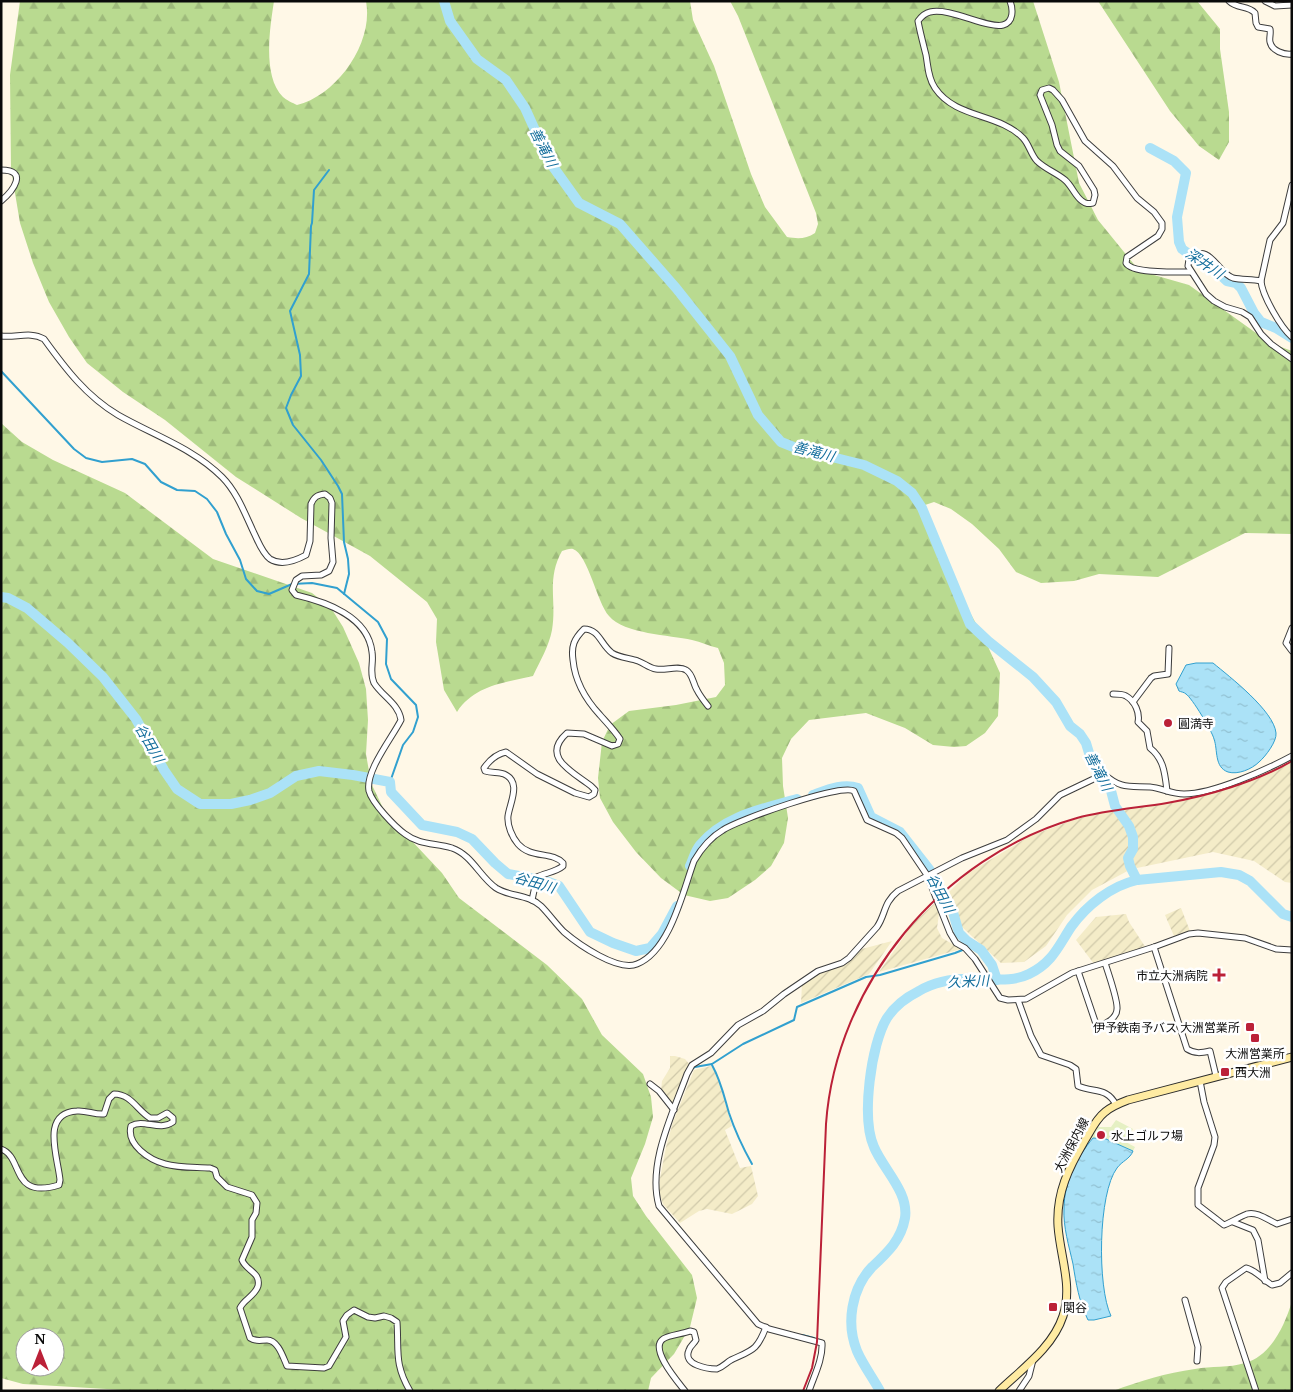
<svg xmlns="http://www.w3.org/2000/svg" width="1293" height="1392" viewBox="0 0 1293 1392" font-family="'Noto Serif','Noto Sans JP',serif">
<defs>
<pattern id="farmland-furrows" width="10" height="10" patternUnits="userSpaceOnUse" patternTransform="scale(1.25)"><rect width="10" height="10" fill="#f4ecc8"/><path d="M-1 1l2-2M0 10L10 0M9 11l2-2" fill="none" stroke="#d0c9aa"/></pattern>
<pattern id="forest-firs" width="22" height="20" patternUnits="userSpaceOnUse" patternTransform="scale(1.25)"><rect width="22" height="20" fill="#b9da90"/><path d="M5 1l3.5 6h-7zM16 11l3.5 6h-7z" fill="#9eba7b"/></pattern>
<pattern id="water-ripples" width="26" height="14" patternUnits="userSpaceOnUse" patternTransform="scale(1.25)"><rect width="26" height="14" fill="#abe2f7"/><path d="M2 4q2-2 4 0t4 0M15 11q2-2 4 0t4 0" fill="none" stroke="#92c1d2"/></pattern>
</defs>
<rect width="100%" height="100%" fill="#fff8e7"/>
<!-- farmland -->
<g fill="url(#farmland-furrows)">
<polygon points="1292,761 1292,883 1285,882 1254,861 1213,852 1137,868 1135,867 1092,890 1067,915 1046,946 1024,962 1001,963 962,927 958,915 947,894 968,873 1030,836 1076,819 1114,810 1167,803 1207,794 1245,782"/>
<polygon points="935,903 939,914 937,928 942,938 961,949 879,972 905,935 908,928"/>
<polygon points="1181,908 1190,931 1174,936 1165,915"/>
<polygon points="1126,914 1129,922 1146,948 1094,964 1076,940 1096,917"/>
<polygon points="892,941 869,974 801,1003 802,984 818,972 843,964 858,950"/>
<polygon points="670,1056 675,1056 685,1059 690,1065 673,1105 661,1090 662,1081 670,1068"/>
<polygon points="711,1066 717,1074 732,1126 725,1130 740,1168 751,1166 758,1196 752,1204 732,1214 707,1209 699,1211 680,1223 663,1204 659,1192 660,1178 666,1147 673,1122 694,1070"/>
</g>
<!-- forest -->
<g fill="url(#forest-firs)" fill-rule="evenodd">
<path d="M20 1H274C270 28 262 76 283 97 286 100 293 103 297 105 337 95 374 43 366 1H690L693 20 714 66 751 174 765 207 787 237C798 239 806 239 815 233L818 224 816 213 738 16 730 1H1033L1059 82 1079 183 1098 220 1137 268 1154 275 1189 285 1270 343 1292 351V534L1245 533 1158 577 1099 574 1074 581 1041 583 1016 572 999 549 972 524 951 509 934 502 925 505 923 516 937 552 985 640 1000 673 998 716 985 733 966 746 954 747 933 745 905 728 866 713 809 720 791 739 782 758 783 786 788 818 784 843 771 866 755 880 728 898 710 901 684 895 661 878 636 852 613 822 600 798 598 778 602 742 610 725 629 711 676 705 716 697 725 685 724 663 718 648C709 646 701 642 692 640 670 635 624 634 609 616 597 603 588 554 573 549 570 548 566 550 562 551 546 580 557 600 552 630 549 646 540 661 533 676 504 683 475 685 457 712L444 690 436 642 437 619 427 602 370 556 301 518 236 477 165 420 123 392 87 363 69 337 49 302 33 263 20 223 11 169 10 75Z"/>
<polygon points="1098,1 1197,1 1220,29 1220,49 1229,112 1229,142 1219,160 1199,146 1170,111"/>
<path d="M1 423 22 442 53 460 125 493 213 559 312 593 331 608 343 627 359 663 366 689 368 720 366 754 371 783 383 808 409 838 442 873 459 898 547 965 582 999 602 1035 643 1074 651 1097 653 1117 645 1144 631 1178 633 1196 646 1216 692 1275 697 1298 690 1327 674 1354 651 1378 648 1391H140L23 1384 1 1378ZM25 1337H55V1367H25Z"/>
<path d="M1292 1301V1391H1113C1140 1381 1166 1373 1195 1369 1211 1366 1229 1368 1245 1363 1271 1356 1285 1325 1292 1301Z"/>
</g>
<!-- pitch -->
<polygon fill="#e5f0c3" points="1116,1120 1133,1129 1127,1139 1111,1132 1109,1133 1135,1147 1133,1151 1106,1139 1089,1138 1095,1127 1111,1127"/>
<!-- water -->
<g fill="url(#water-ripples)" stroke="#31a0cf">
<path d="M1196 663H1213C1230 677 1274 711 1276 733 1277 741 1266 756 1259 762 1252 769 1238 775 1228 772 1214 767 1218 750 1214 739 1212 731 1192 698 1186 694 1184 692 1181 692 1179 691L1176 684 1186 665Z"/>
<path d="M1093 1138 1106 1139 1133 1151C1130 1159 1122 1161 1117 1168 1098 1193 1097 1287 1111 1316L1094 1320H1088C1079 1302 1076 1283 1073 1264 1069 1246 1063 1227 1064 1208 1064 1183 1077 1157 1093 1138Z"/>
</g>
<g fill="none" stroke-linecap="round" stroke-linejoin="round">
<!-- stream -->
<g stroke="#31a0cf" stroke-width="2">
<polyline points="329,170 314,190 312,223 311,226 309,274 290,311 300,355 301,376 291,395 286,408 293,425 321,460 338,486 342,494 344,542 348,559 349,574 344,594"/>
<polyline points="1,371 74,449 86,458 102,462 132,459 145,464 161,482 177,490 195,491 207,499 217,512 226,534 240,560 246,579 257,591 269,594 292,584 312,583 337,588 378,622 387,639 386,664 391,679 416,705 418,717 413,732 403,745 390,782"/>
<path d="M712 1065C721 1081 724 1096 729 1113 735 1131 743 1148 752 1164"/>
<polyline points="692,1069 695,1067 712,1064 743,1044 794,1020 797,1007 866,977 880,975 955,953 970,947 972,944"/>
<polyline points="669,1215 711,1265"/>
<polyline points="802,1335 814,1338"/>
</g>
<!-- river -->
<g stroke="#abe2f7" stroke-width="10">
<polyline points="444,1 450,21 477,59 506,80 525,108 549,161 579,203 620,224 676,288 730,356 758,415 781,442 796,448 864,465 897,481 912,493 922,508 970,624 988,641 1033,677 1056,702 1070,726 1080,734 1086,743 1092,763 1097,771 1109,783 1115,806 1129,826 1133,837 1133,849 1128,858 1130,866 1137,880"/>
<polyline points="1150,148 1174,161 1186,173 1177,217 1179,242 1182,249 1189,254 1208,263 1227,281 1236,283 1241,288 1254,313 1261,322 1276,328 1292,338"/>
<polyline points="1,597 8,598 27,608 68,643 103,677 136,719 164,770 177,789 200,804 231,804 250,800 270,793 296,776 319,771 353,775 390,782 391,792 422,825 457,832 472,839 495,863 508,874 546,881 559,886 590,932 613,943 636,951 650,948 662,934 677,906"/>
<path d="M813 795C827 790 843 783 858 788L871 817 900 832 929 869 952 909 959 933 967 941 981 950 992 965 997 980"/>
<path d="M690 866C693 860 695 851 700 845 724 816 762 809 797 799"/>
<path d="M880 1391C873 1378 863 1365 857 1351 846 1324 851 1289 872 1267 888 1252 901 1240 905 1218 909 1192 883 1169 874 1147 861 1118 871 1044 887 1018 894 1007 907 997 919 991 936 981 957 978 977 979 994 979 1013 982 1029 974 1052 963 1058 947 1071 927 1087 905 1111 886 1137 880L1221 872 1239 875 1250 881 1283 914 1292 917"/>
</g>
<defs>
<g id="minor">
<path d="M1010 1C1013 9 1014 22 1003 25 987 29 950 7 930 12 925 13 921 17 918 21 920 32 923 43 926 55 928 66 928 78 935 88 956 119 999 113 1023 138 1029 144 1031 155 1037 161 1045 169 1057 173 1065 180 1072 186 1075 196 1082 201 1086 204 1088 204 1093 203L1095 195 1094 190 1079 166 1060 151 1057 145 1052 125 1040 95 1042 90 1049 88 1053 90 1062 100 1085 141 1113 166 1137 198 1154 212 1162 223V229L1158 236 1127 257 1126 263C1132 274 1178 272 1191 272"/>
<path d="M1229 1C1237 9 1248 5 1255 13L1256 23 1258 27 1270 29C1271 34 1269 38 1270 42 1272 51 1284 55 1292 54"/>
<polyline points="1265,1 1275,6 1292,5"/>
<path d="M1 170C29 170 13 191 1 201"/>
<path d="M1292 185 1283 223 1270 240 1261 281C1252 279 1242 280 1233 278 1217 273 1210 241 1189 259L1188 266 1206 294 1214 301 1225 307 1242 312 1250 317 1261 334 1271 344 1292 359"/>
<path d="M1261 281C1262 295 1281 328 1292 337"/>
<path d="M1 336C16 338 30 331 44 339 65 368 86 396 118 415 153 435 193 448 222 477 237 492 245 514 254 533 258 541 262 553 270 559 281 566 295 561 306 555L310 541 311 504C314 497 317 495 325 494L330 498 332 503 331 538 333 562 329 571 321 575 302 576 296 580 292 590 296 595C326 602 368 616 372 652 374 663 369 672 374 683 382 696 399 704 401 720 392 738 365 771 369 791 372 803 395 827 405 834 419 845 436 843 452 848 472 855 480 877 496 888 510 897 528 894 541 906 549 914 556 924 564 932 578 944 618 972 637 964 670 951 683 891 694 861 701 849 711 837 723 830 738 820 841 783 854 791L867 820 896 833 902 838 927 875 950 933 956 943 965 948 975 959 1000 998 1008 1000 1026 999 1072 973 1154 947 1189 934 1198 933 1245 938 1276 949 1292 950"/>
<polyline points="1292,628 1286,643 1292,651"/>
<path d="M1113 694C1117 694 1123 694 1126 696 1135 701 1140 713 1138 722L1147 731 1150 748C1164 759 1165 774 1167 791"/>
<polyline points="1133,702 1151,678 1154,676 1168,674 1169,648"/>
<path d="M532 900 537 877C545 873 556 872 563 866V863C552 851 531 859 518 844 512 837 507 825 508 816 510 802 522 782 504 774 499 772 492 773 485 771L484 768C489 761 496 754 506 752L537 774 575 793 589 797 594 794 595 790 591 786C573 772 540 757 567 733L584 734 612 746 618 744 620 739C614 730 607 723 600 715 586 700 575 681 573 660 571 646 574 639 584 629 599 629 601 645 612 653 620 658 630 658 638 661 644 663 649 668 656 669 665 671 678 665 686 670 693 674 693 684 697 690 700 696 704 701 708 706"/>
<path d="M1154 947 1187 1049C1195 1054 1201 1053 1210 1051L1216 1076"/>
<path d="M1078 971 1097 1027C1105 1025 1117 1018 1117 1009 1118 1001 1108 972 1105 963"/>
<path d="M1018 1000 1031 1036 1041 1055 1070 1065 1076 1069 1078 1086C1094 1093 1107 1087 1116 1105"/>
<path d="M1200 1081 1204 1102 1215 1137 1214 1145 1198 1188V1205L1224 1225C1232 1222 1239 1217 1247 1214 1257 1211 1268 1220 1277 1224L1292 1219"/>
<polyline points="650,1084 659,1091 674,1110"/>
<path d="M1 1149C24 1157 10 1200 59 1185L60 1180C58 1157 40 1113 77 1111 86 1110 95 1115 104 1114L109 1099 114 1094C131 1094 137 1110 150 1118H158L167 1113 173 1118V1122C159 1132 144 1118 131 1126 126 1145 150 1160 165 1164 179 1168 195 1167 210 1168L215 1170 217 1177 227 1187 252 1195 257 1203 256 1213 252 1220V1237L242 1260C246 1271 261 1272 258 1286 255 1296 244 1299 240 1308L250 1338C256 1342 260 1340 267 1340 278 1340 283 1357 287 1366L324 1368 329 1366 346 1337 343 1321 347 1315 354 1310 368 1317 375 1318 384 1316 391 1318 397 1322C399 1351 394 1364 410 1391"/>
<polyline points="1233,1222 1253,1230 1258,1240 1265,1281"/>
<polyline points="1185,1300 1198,1347 1197,1361"/>
<path d="M685 1391C678 1382 649 1349 663 1339 668 1335 683 1334 690 1331L694 1332 696 1340C694 1344 690 1346 689 1350 682 1365 708 1369 717 1369 723 1367 726 1363 731 1360 752 1350 757 1351 766 1327"/>
<path d="M809 1391C814 1376 823 1359 822 1343L769 1329 758 1324 659 1206C647 1164 673 1113 687 1074L692 1065 711 1053 738 1025 763 1011 784 994 818 971 842 963 849 958 877 927C886 914 883 903 898 891L962 858 1007 840 1036 819 1060 795 1104 774C1121 789 1128 786 1150 787 1161 788 1172 794 1184 794 1213 794 1266 770 1292 756"/>
<polyline points="1019,1391 1029,1376 1033,1360"/>
<path d="M1256 1391 1222 1288 1226 1282 1246 1268C1256 1270 1263 1280 1272 1285L1280 1283 1292 1273"/>
</g>
<path id="secondary" d="M999 1391C1022 1369 1053 1347 1063 1316 1073 1286 1060 1256 1058 1226 1056 1193 1069 1167 1085 1140 1091 1130 1096 1119 1105 1112 1112 1106 1120 1103 1128 1100L1292 1057"/>
</defs>
<!-- minor casing -->
<use href="#minor" stroke="#3d3d3d" stroke-width="7"/>
<!-- secondary casing -->
<use href="#secondary" stroke="#2c2c2c" stroke-width="9"/>
<!-- minor -->
<use href="#minor" stroke="#fff" stroke-width="5"/>
<!-- secondary -->
<use href="#secondary" stroke="#ffeba2" stroke-width="7"/>
<!-- rail -->
<path stroke="#bb2138" stroke-width="2" d="M803 1391 812 1368 817 1342 826 1124C836 984 942 856 1077 818 1107 810 1137 808 1167 803 1207 796 1256 782 1292 761"/>
</g>
<!-- markers -->
<g fill="#bb2138" stroke="#fff" stroke-width="2">
<circle cx="1168" cy="723" r="5"/>
<path d="M1216.5 967.5h5v5h5v5h-5v5h-5v-5h-5v-5h5z"/>
<rect x="1245" y="1022" width="10" height="10" rx="2.5"/>
<rect x="1250" y="1033" width="10" height="10" rx="2.5"/>
<rect x="1220" y="1067" width="10" height="10" rx="2.5"/>
<circle cx="1101" cy="1135" r="5"/>
<rect x="1048" y="1302" width="10" height="10" rx="2.5"/>
</g>
<g text-anchor="middle" dominant-baseline="central" stroke-width="5" stroke-linejoin="round" paint-order="stroke">
<!-- poi labels -->
<g font-size="12" fill="#0a0a0a" stroke="#fff" text-anchor="start">
<text x="1178" y="723">圓満寺</text>
<text x="1208" y="975" text-anchor="end">市立大洲病院</text>
<text x="1240" y="1027" text-anchor="end">伊予鉄南予バス 大洲営業所</text>
<text x="1255" y="1053" text-anchor="middle">大洲営業所</text>
<text x="1235" y="1072">西大洲</text>
<text x="1111" y="1135">水上ゴルフ場</text>
<text x="1063" y="1307">関谷</text>
</g>
<!-- street labels -->
<g font-size="12" fill="#0a0a0a" stroke="#fff">
<text transform="translate(1071 1145) rotate(-62)">大洲保内線</text>
</g>
<!-- water labels -->
<g font-size="14" font-style="italic" fill="#136e9c" stroke="#fff">
<text transform="translate(544 147) rotate(63)">善滝川</text>
<text transform="translate(1205 263) rotate(34)">深井川</text>
<text transform="translate(814 451) rotate(15)">善滝川</text>
<text transform="translate(150 743) rotate(60)">谷田川</text>
<text transform="translate(1099 771) rotate(63)">善滝川</text>
<text transform="translate(535 882) rotate(16)">谷田川</text>
<text transform="translate(941 893) rotate(62)">谷田川</text>
<text transform="translate(968 981) rotate(-3)">久米川</text>
</g>
</g>
<!-- border -->
<rect width="1293" height="1392" fill="none" stroke="#0a0a0a" stroke-width="5"/>
<!-- north arrow -->
<g transform="translate(40 1352)"><circle r="24" fill="#ffffff" stroke="#9d9d9d"/>
<path d="M0-4L9 19L0 12L-9 19Z" fill="#bb2138"/>
<text y="-8" font-size="14" font-weight="bold" text-anchor="middle" fill="#0a0a0a">N</text>
</g>
</svg>
